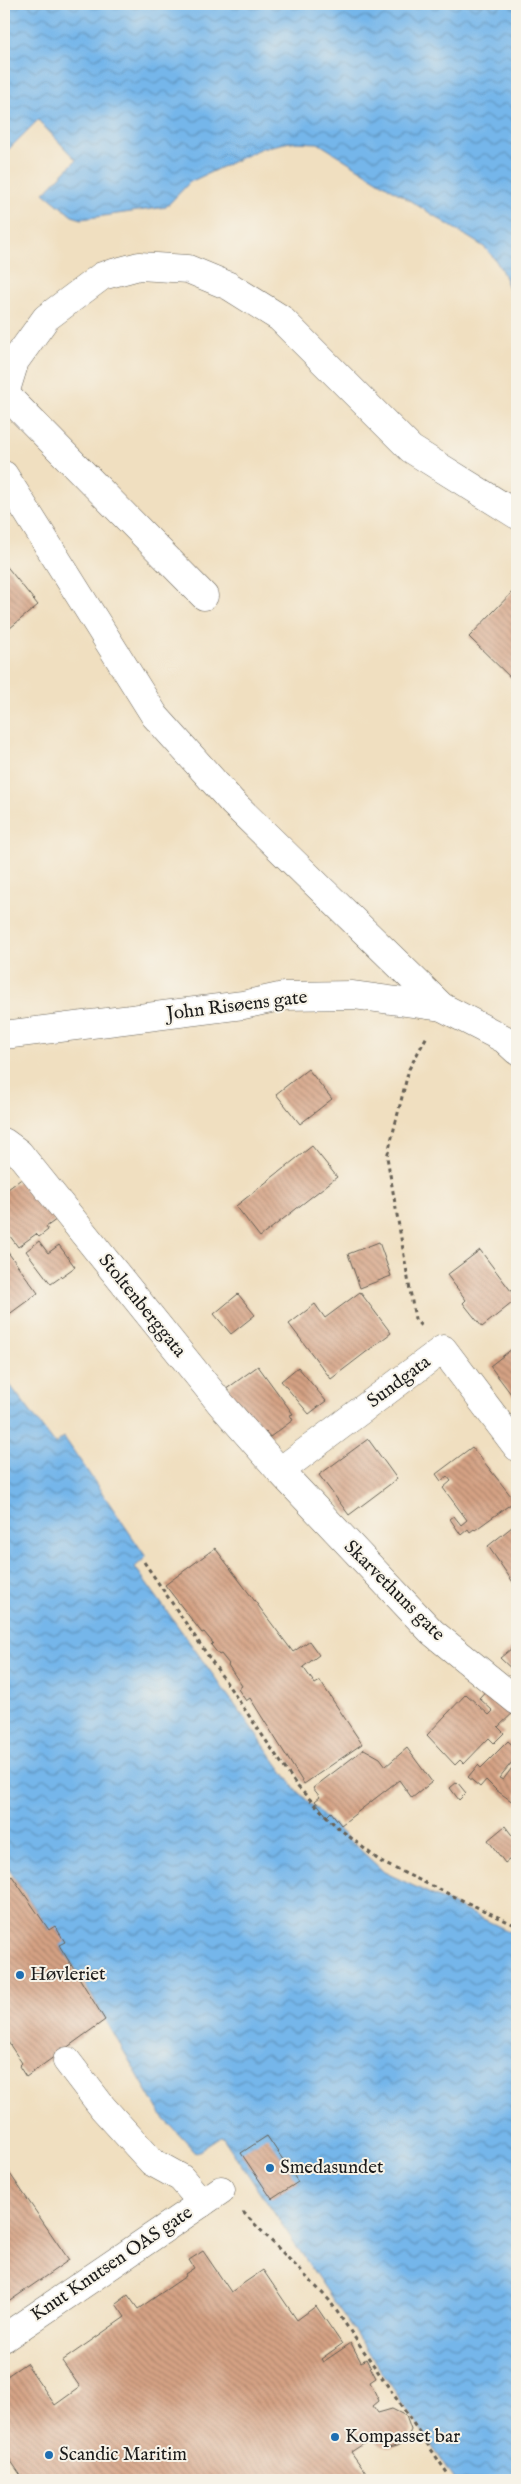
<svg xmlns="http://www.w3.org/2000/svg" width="521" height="2484" viewBox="0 0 521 2484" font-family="'IM FELL English',serif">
<defs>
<pattern id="water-waves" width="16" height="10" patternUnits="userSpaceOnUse" patternTransform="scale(1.25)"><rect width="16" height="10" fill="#75b6ea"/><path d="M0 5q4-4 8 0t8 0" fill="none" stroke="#5f93bd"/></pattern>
<pattern id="building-back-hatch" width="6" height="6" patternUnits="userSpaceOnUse" patternTransform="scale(1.25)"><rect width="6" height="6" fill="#d5a284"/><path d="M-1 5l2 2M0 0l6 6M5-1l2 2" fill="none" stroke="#ac836b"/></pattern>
</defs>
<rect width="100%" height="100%" fill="#f7f3e8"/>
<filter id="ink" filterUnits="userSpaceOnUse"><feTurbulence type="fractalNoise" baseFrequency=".02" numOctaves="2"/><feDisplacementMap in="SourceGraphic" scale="10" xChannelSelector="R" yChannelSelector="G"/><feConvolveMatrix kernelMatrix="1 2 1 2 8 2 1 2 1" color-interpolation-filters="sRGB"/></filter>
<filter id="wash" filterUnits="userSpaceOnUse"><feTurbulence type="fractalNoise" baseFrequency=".0096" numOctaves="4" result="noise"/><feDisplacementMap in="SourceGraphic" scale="20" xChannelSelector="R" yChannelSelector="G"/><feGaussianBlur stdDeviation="1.12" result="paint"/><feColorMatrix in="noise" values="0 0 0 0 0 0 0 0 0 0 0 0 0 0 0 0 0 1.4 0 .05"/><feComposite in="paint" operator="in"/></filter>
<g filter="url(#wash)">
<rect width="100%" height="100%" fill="#f0dfc0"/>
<!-- water -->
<g fill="url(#water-waves)" stroke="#486983">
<path d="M4 4H517V327C511 294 508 271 484 247L318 143 290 142 262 148 190 182 166 207 82 219 72 216 44 193 76 160 38 120 4 154Z"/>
<polygon points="517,402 517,449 514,438"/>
<polygon points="4,1377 55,1444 64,1437 146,1557 135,1567 297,1791 384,1872 517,1935 517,2480 455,2480 222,2136 196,2153 161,2115 80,1976 4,1862"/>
</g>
<g id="blocks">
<!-- building -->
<g fill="url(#building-back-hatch)">
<polygon points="4,563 38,605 4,633"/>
<polygon points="517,587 517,684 469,637"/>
<polygon points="308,1069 332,1099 300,1124 276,1094"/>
<polygon points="312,1146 337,1177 260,1237 236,1206"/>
<polygon points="28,1174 60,1217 46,1227 48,1230 39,1237 36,1234 18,1247 4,1228 4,1192"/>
<polygon points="39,1241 48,1253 59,1245 75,1267 51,1284 26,1251"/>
<polygon points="379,1242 391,1276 360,1288 348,1254"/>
<polygon points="4,1247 38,1293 4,1318"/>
<polygon points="480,1250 517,1299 482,1327 463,1303 466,1300 447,1275"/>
<polygon points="360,1292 391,1333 331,1379 289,1324 315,1304 325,1318"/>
<polygon points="238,1294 255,1315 231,1334 214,1314"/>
<polygon points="517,1345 517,1402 490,1366"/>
<polygon points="258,1366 293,1414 290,1415 293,1420 270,1437 266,1432 260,1437 225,1390"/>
<polygon points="298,1367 326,1401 309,1414 281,1381"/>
<polygon points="368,1439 397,1479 349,1515 319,1475"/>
<polygon points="472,1447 515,1501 475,1530 474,1529 470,1532 468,1529 461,1535 450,1519 454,1516 461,1525 467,1520 443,1488 451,1481 447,1476 441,1481 436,1474"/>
<polygon points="517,1523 517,1588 488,1546"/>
<polygon points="215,1548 293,1652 309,1641 319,1655 303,1667 315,1684 320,1681 362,1744 304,1784 250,1698 246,1701 238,1689 242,1686 228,1665 229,1664 221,1654 219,1655 211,1645 213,1643 204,1632 202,1633 165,1585"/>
<polygon points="517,1644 517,1674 500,1658"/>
<polygon points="491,1685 517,1709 498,1727 504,1733 494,1743 489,1738 464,1764 460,1760 455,1765 427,1735 466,1694 489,1715 493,1711 479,1698"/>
<polygon points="508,1741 517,1749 517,1756 499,1778 503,1780 517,1761 517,1805 496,1790 486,1780 480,1787 468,1777 478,1765 481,1768"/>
<polygon points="407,1748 432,1782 412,1798 399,1780 341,1825 331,1812 327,1816 315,1801 320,1797 313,1788 364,1749 380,1758 386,1766"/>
<polygon points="457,1782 466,1793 459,1800 450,1788"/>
<polygon points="505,1826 517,1842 517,1854 505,1863 488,1840"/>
<polygon points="12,1876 49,1930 55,1926 65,1942 59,1945 105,2020 26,2077 19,2066 22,2063 4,2036 4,1882"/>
<polygon points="267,2136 298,2182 272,2199 241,2153"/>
<polygon points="4,2165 69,2260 4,2305"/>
<polygon points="203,2251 231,2292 263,2270 297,2320 316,2306 342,2344 321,2359 323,2362 351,2343 361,2362 366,2359 376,2378 370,2382 379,2401 373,2406 378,2413 392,2409 406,2416 411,2430 406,2440 397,2446 388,2448 379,2443 374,2437 351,2452 371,2480 24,2480 4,2451 4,2378 26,2363 55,2405 80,2387 62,2361 125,2317 116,2304 128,2295 138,2309 186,2276 185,2274 194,2268 189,2260"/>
</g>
</g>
</g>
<g filter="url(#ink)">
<use href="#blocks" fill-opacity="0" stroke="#666055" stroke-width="1"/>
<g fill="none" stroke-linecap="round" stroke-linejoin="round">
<defs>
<g id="minor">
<polyline points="4,393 204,596"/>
<polyline points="4,397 15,361 46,318 102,276 139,266 188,269 229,286 280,318 411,449 517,515"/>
<polyline points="4,475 155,716 233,803 442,1007"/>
<polyline points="4,1035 243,1005 284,996 353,995 442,1007 504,1039 517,1051"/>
<polyline points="4,1142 19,1153 221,1404 280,1471 432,1632 517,1701"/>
<polyline points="280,1471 443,1349 517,1447"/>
<polyline points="67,2061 103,2108 152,2162 181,2178 202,2203"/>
<polyline points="4,2338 221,2190"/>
</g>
</defs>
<!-- minor casing -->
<use href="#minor" stroke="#666055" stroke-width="29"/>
<!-- path -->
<g stroke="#666055" stroke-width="3" stroke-dasharray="4 4" stroke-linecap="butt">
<polyline points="421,1326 415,1319 387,1157 409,1069 427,1036"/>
<polyline points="144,1562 297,1786 336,1826 381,1862 517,1926"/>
<polyline points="243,2212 329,2300 452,2480"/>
</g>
<!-- minor -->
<use href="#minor" stroke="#fff" stroke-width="28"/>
</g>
</g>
<!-- markers -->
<g fill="#1f6fb2" stroke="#f7f3e8" stroke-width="2">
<circle cx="20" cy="1975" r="5"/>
<circle cx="270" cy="2168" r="5"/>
<circle cx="335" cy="2437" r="5"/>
<circle cx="49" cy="2455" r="5"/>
</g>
<g text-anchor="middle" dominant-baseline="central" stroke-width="4" stroke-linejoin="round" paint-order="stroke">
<!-- street labels -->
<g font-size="19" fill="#1c1c1c" stroke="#f7f3e8">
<text transform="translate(237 1006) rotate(-7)">John Risøens gate</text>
<text transform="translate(142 1306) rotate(51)">Stoltenberggata</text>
<text transform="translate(399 1382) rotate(-37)">Sundgata</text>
<text transform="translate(394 1591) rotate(45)">Skarvethuns gate</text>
<text transform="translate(112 2264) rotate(-34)">Knut Knutsen OAS gate</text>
</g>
<!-- poi labels -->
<g font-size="19" fill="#1c1c1c" stroke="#f7f3e8" text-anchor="start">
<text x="30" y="1975">Høvleriet</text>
<text x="280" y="2168">Smedasundet</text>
<text x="345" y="2437">Kompasset bar</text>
<text x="59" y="2455">Scandic Maritim</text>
</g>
</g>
<!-- margin -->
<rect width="521" height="2484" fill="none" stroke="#f7f3e8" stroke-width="20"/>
</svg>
